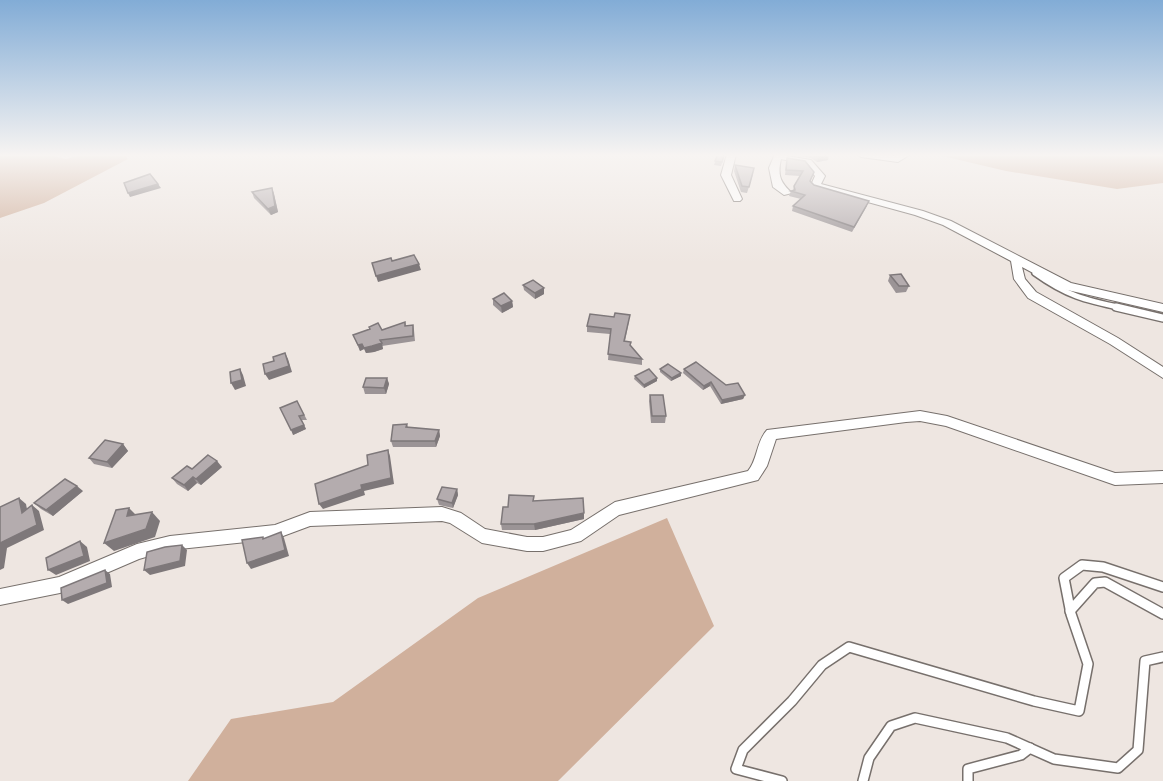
<svg xmlns="http://www.w3.org/2000/svg" width="1163" height="781" viewBox="0 0 1163 781" font-family="'Times New Roman',serif">
<rect width="100%" height="100%" fill="#eee6e1"/>
<!-- forest -->
<g fill="#d0b09c">
<polygon points="0,154 45,154 66,159 84,154 124,154 128,159 44,203 0,218"/>
<polygon points="934,154 1163,154 1163,183 1117,189 1006,171"/>
<polygon points="667,518 714,626 558,781 188,781 231,719 333,702 478,598"/>
</g>
<g fill="none" stroke-linecap="round" stroke-linejoin="round">
<defs>
<path id="lane-far2" d="M1035 273C1067 296 1085 300 1122 308"/>
<polyline id="lane-far1" points="1116,307 1163,318"/>
<g id="lane">
<polyline points="1070,611 1095,583 1105,582 1163,614"/>
<polyline points="782,781 736,769 743,750 792,701 822,665 849,647 1034,701 1079,711 1088,664 1071,614 1064,578 1082,565 1103,567 1163,587"/>
<polyline points="863,781 869,758 891,726 915,718 1007,738 1054,759 1118,768 1138,750 1145,661 1163,657"/>
<polyline points="968,781 968,769 1021,755 1030,748"/>
</g>
<g id="street">
<polygon points="727,154 736,154 731,175 742,199 740,201 734,201 721,175"/>
<path d="M775 154 811 160 825 176 821 184 923 211 951 221 1071 283 1163 304V312L1063 289 1022 267 1025 279 1036 292 1118 338 1163 367V378L1110 344 1028 298 1014 279 1011 261 943 225 915 215 813 187 811 185 815 176 805 164 781 159C777 176 781 183 792 193L784 195 773 187 769 168Z"/>
<polygon points="856,154 896,156 911,154 898,162 861,157"/>
<path d="M920 411 947 416 1115 473 1163 471V483L1115 485 946 426 920 421 906 422 776 439 767 466 758 480 619 515 581 541 543 551H527L482 543 450 523 442 521 310 526 275 539 170 550 139 559 60 593 0 605V589L59 577 137 544 170 536 275 525 310 512 442 507 461 513 485 529 527 537H543L571 530 615 502 748 471C758 459 756 442 767 430Z"/>
</g>
</defs>
<!-- lane-far2 casing -->
<use href="#lane-far2" stroke="#77706c" stroke-width="8"/>
<!-- lane-far1 casing -->
<use href="#lane-far1" stroke="#77706c" stroke-width="10"/>
<!-- lane casing -->
<use href="#lane" stroke="#77706c" stroke-width="12"/>
<!-- street casing -->
<use href="#street" stroke="#77706c" stroke-width="2"/>
<!-- lane-far2 -->
<use href="#lane-far2" stroke="#fff" stroke-width="5"/>
<!-- lane-far1 -->
<use href="#lane-far1" stroke="#fff" stroke-width="7"/>
<!-- lane -->
<use href="#lane" stroke="#fff" stroke-width="9"/>
<!-- street -->
<use href="#street" fill="#fff" fill-rule="evenodd"/>
</g>
<!-- wall -->
<g fill="#9b9496">
<polygon points="717,154 725,154 721,166 714,165 718,154"/>
<polygon points="788,154 827,154 828,160 817,162 811,158"/>
<polygon points="787,158 805,161 810,181 814,185 867,206 852,232 792,211 793,206 801,199 789,196 791,191 793,191 794,186 800,176 785,175"/>
<polygon points="735,165 753,174 747,193 741,192 734,171"/>
<polygon points="272,188 274,194 278,212 271,215 254,198 252,192"/>
<polygon points="890,275 909,286 906,292 896,293 888,281"/>
<polygon points="523,285 544,294 535,299 524,290"/>
<polygon points="493,299 512,301 513,307 502,313 493,305"/>
<polygon points="629,321 625,341 630,345 642,359 642,365 608,360 610,334 587,332 587,326"/>
<polygon points="405,322 406,326 413,325 414,330 415,341 382,346 383,349 374,352 366,353 364,349 360,351 353,335 370,329 382,330"/>
<polygon points="660,369 681,376 671,381 660,372"/>
<polygon points="684,369 726,385 745,395 743,399 721,404 710,386 703,390 683,373"/>
<polygon points="635,376 657,378 657,381 644,388 634,379"/>
<polygon points="387,378 389,384 386,394 365,394 363,387"/>
<polygon points="650,395 666,416 665,423 651,423 649,401"/>
<polygon points="297,401 307,420 302,420 306,429 293,435"/>
<polygon points="407,424 408,427 439,430 440,436 436,447 393,447 391,441"/>
<polygon points="123,444 128,451 112,468 94,464 89,458"/>
<polygon points="222,467 201,485 197,483 188,491 177,484 172,478 192,469"/>
<polygon points="457,489 458,495 453,508 439,505 437,499"/>
<polygon points="83,491 53,516 41,509 34,503"/>
<polygon points="534,501 584,519 535,530 502,530 501,524 508,507"/>
</g>
<!-- shaded-wall -->
<g fill="#7e787a">
<polygon points="829,155 828,160 817,162 819,157"/>
<polygon points="158,184 161,188 130,197 128,193"/>
<polygon points="272,188 274,194 278,212 271,215 268,209"/>
<polygon points="419,264 421,270 378,282 376,276"/>
<polygon points="544,288 544,294 535,299 535,293"/>
<polygon points="512,301 513,307 502,313 501,306"/>
<polygon points="382,343 383,349 374,352 366,353 364,348"/>
<polygon points="362,344 364,349 360,351 358,345"/>
<polygon points="285,353 288,359 292,372 269,380 265,374"/>
<polygon points="240,369 243,375 246,386 235,390 231,383"/>
<polygon points="681,373 681,376 671,381 672,378"/>
<polygon points="387,378 389,384 386,394 384,388"/>
<polygon points="657,378 657,381 644,388 644,385"/>
<polygon points="711,382 710,386 703,390 704,386"/>
<polygon points="745,395 743,399 721,404 722,400"/>
<polygon points="299,416 306,429 293,435 291,430"/>
<polygon points="439,430 440,436 436,447 435,441"/>
<polygon points="123,444 128,451 112,468 107,462"/>
<polygon points="388,450 390,456 394,484 364,491 365,495 323,509 319,504 361,485"/>
<polygon points="217,461 222,467 201,485 196,479"/>
<polygon points="193,477 197,483 188,491 184,485"/>
<polygon points="77,486 83,491 53,516 46,510"/>
<polygon points="457,489 458,495 453,508 452,503"/>
<polygon points="19,498 26,504 29,519 22,513"/>
<polygon points="32,505 39,511 44,530 7,548 4,568 0,570 0,543"/>
<polygon points="129,508 138,517 127,516"/>
<polygon points="152,512 160,521 155,537 114,551 104,543"/>
<polygon points="584,513 584,519 535,530 534,524"/>
<polygon points="281,532 284,538 289,556 251,569 247,563"/>
<polygon points="80,541 87,547 90,561 56,575 48,570"/>
<polygon points="182,545 187,550 185,566 150,575 144,570"/>
<polygon points="105,570 110,574 112,587 68,604 62,600"/>
</g>
<!-- building -->
<g fill="#b4acae" stroke="#7e787a" stroke-width="1.5">
<polygon points="718,154 724,154 722,162 715,161"/>
<polygon points="814,154 827,154 829,155 819,157"/>
<polygon points="787,158 805,161 814,172 810,181 814,185 869,201 854,227 793,206 805,195 791,191 795,190 794,186 803,171 786,170"/>
<polygon points="735,165 754,168 749,187 742,186"/>
<polygon points="150,174 158,184 128,193 124,183"/>
<polygon points="272,188 275,206 268,209 252,192"/>
<polygon points="414,255 419,264 376,276 372,263 391,258 392,261"/>
<polygon points="901,274 909,286 899,286 890,275"/>
<polygon points="533,280 544,288 535,293 523,285"/>
<polygon points="504,293 512,301 501,306 493,299"/>
<polygon points="615,313 630,315 624,341 631,342 630,345 642,359 608,354 611,329 587,326 590,314 614,317"/>
<polygon points="405,322 405,326 413,325 413,336 380,340 382,343 372,346 364,348 362,344 358,345 353,335 370,329 369,327 378,323 382,330"/>
<polygon points="285,353 289,366 265,374 263,364 274,361 273,357"/>
<polygon points="696,362 726,385 738,383 745,395 722,400 711,382 704,386 684,369"/>
<polygon points="668,364 681,373 672,378 660,369"/>
<polygon points="240,369 242,380 231,383 230,372"/>
<polygon points="649,369 657,378 644,385 635,376"/>
<polygon points="366,378 387,378 384,388 363,387"/>
<polygon points="650,395 663,395 666,416 652,416"/>
<polygon points="297,401 304,415 299,416 304,425 291,430 280,408"/>
<polygon points="407,424 406,427 439,430 435,441 391,441 393,425"/>
<polygon points="105,440 123,444 107,462 89,458"/>
<polygon points="388,450 391,478 361,485 362,489 319,504 315,484 368,465 367,455"/>
<polygon points="208,455 217,461 196,479 193,477 184,485 172,478 187,466 192,469"/>
<polygon points="65,479 77,486 46,510 34,503"/>
<polygon points="442,487 457,489 452,503 437,499"/>
<polygon points="509,495 534,496 533,501 583,498 584,513 534,524 501,524 503,507 508,507"/>
<polygon points="19,498 22,513 32,505 37,525 0,543 0,507"/>
<polygon points="129,508 127,516 152,512 146,529 104,543 116,510"/>
<polygon points="281,532 285,550 247,563 242,540 263,537 263,539"/>
<polygon points="80,541 84,556 48,570 46,558"/>
<polygon points="182,545 180,561 144,570 147,552 165,547"/>
<polygon points="105,570 107,583 62,600 61,588"/>
</g>
<!-- sky -->
<linearGradient id="sky" x2="0" y2="1"><stop stop-color="#82acd6"/><stop offset="0.59" stop-color="#f7f4f2"/><stop offset="1" stop-color="#f7f4f2" stop-opacity="0"/></linearGradient>
<rect width="1163" height="263" fill="url(#sky)"/>
</svg>
